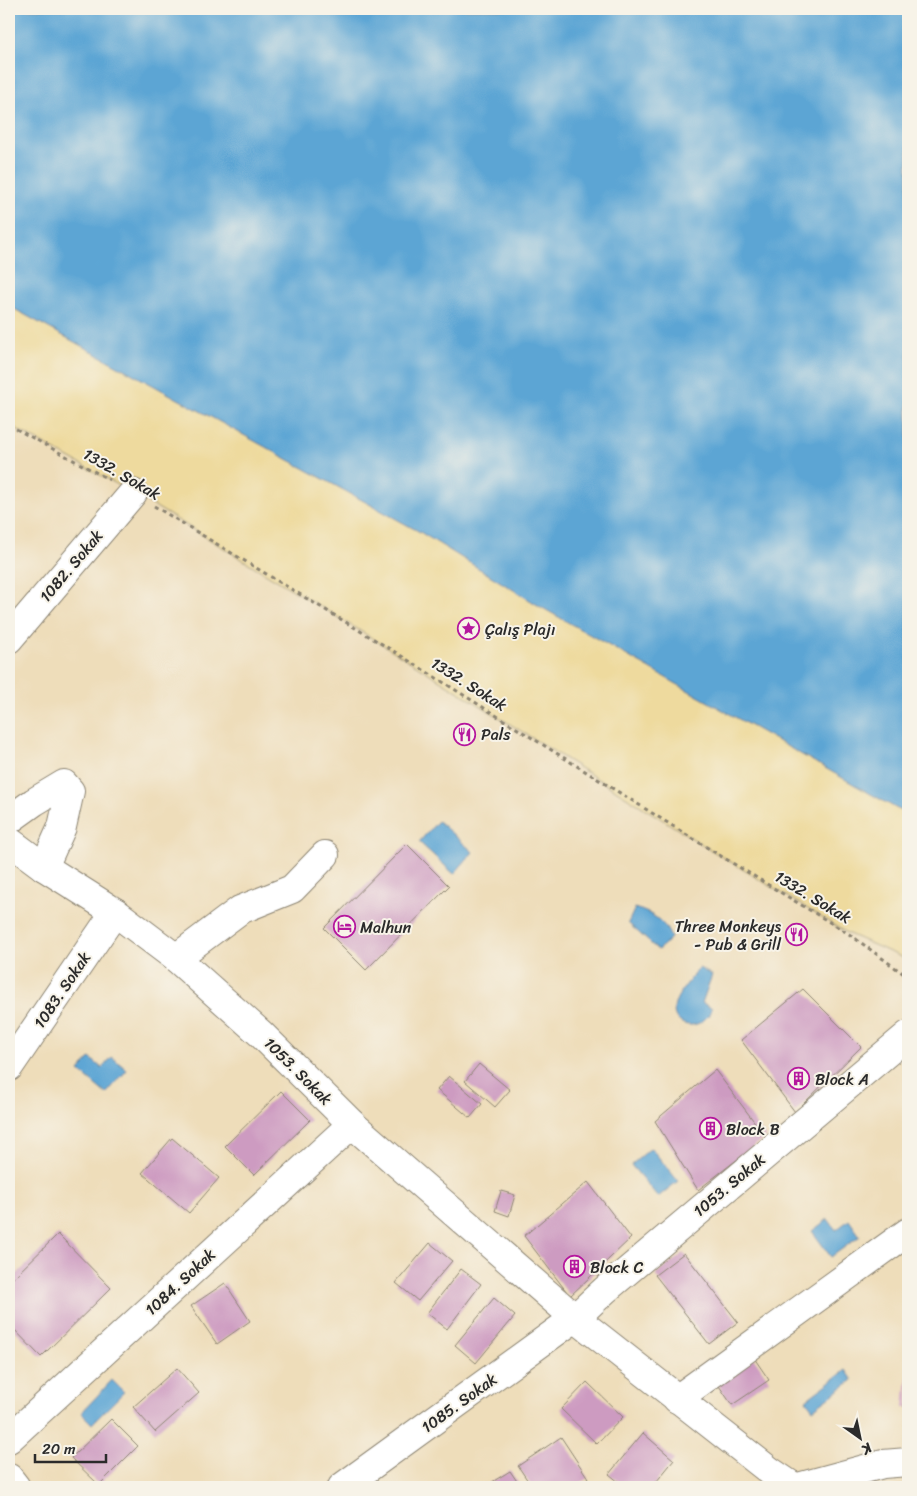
<svg xmlns="http://www.w3.org/2000/svg" width="917" height="1496" viewBox="0 0 917 1496" font-family="Sriracha,sans-serif">
<rect width="100%" height="100%" fill="#f7f3e8"/>
<filter id="ink" filterUnits="userSpaceOnUse"><feTurbulence type="fractalNoise" baseFrequency=".02" numOctaves="2"/><feDisplacementMap in="SourceGraphic" scale="10" xChannelSelector="R" yChannelSelector="G"/><feConvolveMatrix kernelMatrix="1 2 1 2 8 2 1 2 1" color-interpolation-filters="sRGB"/></filter>
<filter id="wash" filterUnits="userSpaceOnUse"><feTurbulence type="fractalNoise" baseFrequency=".0096" numOctaves="4" result="noise"/><feDisplacementMap in="SourceGraphic" scale="20" xChannelSelector="R" yChannelSelector="G"/><feGaussianBlur stdDeviation="1.12" result="paint"/><feColorMatrix in="noise" values="0 0 0 0 0 0 0 0 0 0 0 0 0 0 0 0 0 1.4 0 .05"/><feComposite in="paint" operator="in"/></filter>
<g filter="url(#wash)">
<rect width="100%" height="100%" fill="#eeddba"/>
<!-- sand -->
<polygon fill="#eeda9e" stroke="#8c8264" points="9,306 420,532 541,607 908,815 908,960 849,934 711,850 395,652 133,493 9,425"/>
<!-- water -->
<g fill="#5ca5d4" stroke="#446880">
<polygon points="9,9 908,9 908,815 541,607 420,532 9,306"/>
<polygon points="438,821 473,852 454,874 419,842"/>
<path d="M635 908C653 914 664 920 671 938L658 950 628 923Z"/>
<path d="M699 968 712 975 702 1003 712 1008C710 1011 709 1016 706 1018 693 1032 669 1024 675 1004 677 994 693 977 699 968Z"/>
<polygon points="112,1057 127,1070 106,1094 79,1071 90,1058 102,1068"/>
<polygon points="651,1148 678,1181 658,1197 631,1165"/>
<polygon points="828,1219 836,1230 849,1220 860,1236 831,1257 812,1231"/>
<polygon points="846,1370 853,1380 813,1409 806,1400"/>
<polygon points="112,1380 124,1392 92,1424 81,1413"/>
</g>
<g id="blocks">
<!-- building -->
<g fill="#cd9bc1">
<polygon points="407,844 449,886 366,970 324,928"/>
<polygon points="803,989 861,1047 795,1112 741,1040"/>
<polygon points="479,1064 510,1090 495,1107 465,1081"/>
<polygon points="715,1070 766,1137 698,1190 655,1121"/>
<polygon points="449,1076 482,1104 470,1118 437,1090"/>
<polygon points="281,1091 310,1120 254,1175 225,1146"/>
<polygon points="172,1138 219,1178 189,1213 142,1173"/>
<polygon points="588,1182 631,1238 570,1296 524,1236"/>
<polygon points="501,1191 515,1195 509,1216 495,1211"/>
<polygon points="58,1234 111,1288 41,1357 9,1324 9,1282"/>
<polygon points="430,1243 452,1261 418,1301 396,1283"/>
<polygon points="684,1253 738,1322 709,1344 655,1275"/>
<polygon points="461,1269 481,1284 447,1329 427,1313"/>
<polygon points="225,1283 250,1321 217,1344 191,1306"/>
<polygon points="494,1298 515,1316 476,1363 455,1345"/>
<polygon points="752,1355 769,1380 732,1405 715,1380"/>
<polygon points="177,1368 199,1393 155,1432 133,1407"/>
<polygon points="907,1378 908,1378 908,1407 904,1407"/>
<polygon points="587,1382 623,1417 597,1444 561,1409"/>
<polygon points="111,1419 138,1446 99,1485 71,1458"/>
<polygon points="643,1433 674,1460 652,1487 625,1487 609,1474"/>
<polygon points="561,1437 588,1478 574,1487 532,1487 518,1466"/>
<polygon points="510,1471 521,1487 484,1487"/>
</g>
</g>
</g>
<g filter="url(#ink)">
<use href="#blocks" fill-opacity="0" stroke="#8c8472" stroke-width="1"/>
<g fill="none" stroke-linecap="round" stroke-linejoin="round">
<defs>
<g id="minor">
<polyline points="9,639 133,493"/>
<polyline points="9,820 34,802 64,784 70,791 62,827 44,867"/>
<polyline points="9,841 44,867 115,912 176,958 261,1034 352,1124 575,1318 770,1471 794,1487"/>
<polyline points="176,958 240,910 292,889 325,855"/>
<polyline points="9,1067 115,912"/>
<polyline points="677,1399 908,1232"/>
<polyline points="9,1439 352,1124"/>
<polyline points="342,1487 575,1318 605,1290 908,1035"/>
<polyline points="798,1487 883,1464 908,1462"/>
</g>
<polyline id="major" points="9,1478 16,1487"/>
</defs>
<!-- minor casing -->
<use href="#minor" stroke="#8c8472" stroke-width="30"/>
<!-- major casing -->
<use href="#major" stroke="#8c8472" stroke-width="30"/>
<!-- path -->
<g stroke="#8c8472" stroke-width="3" stroke-dasharray="4 4" stroke-linecap="butt">
<polyline points="9,425 110,480"/>
<polyline points="154,506 395,652 711,850 849,934 908,977"/>
</g>
<!-- minor -->
<use href="#minor" stroke="#fff" stroke-width="28"/>
<!-- major -->
<use href="#major" stroke="#fff" stroke-width="28"/>
</g>
</g>
<!-- icons -->
<defs>
<symbol id="sight-ring" viewBox="-11 -11 22 22"><circle r="9.5" fill="#f7f3e8" stroke="#b5179e" stroke-width="1.5"/><path d="M0-6L1.8-2.2L6-1.7L2.9 1.2L3.7 5.4L0 3.3L-3.7 5.4L-2.9 1.2L-6-1.7L-1.8-2.2Z" fill="#b5179e"/></symbol>
<symbol id="restaurant-ring" viewBox="-11 -11 22 22"><circle r="9.5" fill="#f7f3e8" stroke="#b5179e" stroke-width="1.5"/><path d="M-5-6h1v4h1v-4h1v4h1v-4h1v5L-1.5 .5V6h-2V.5L-5-1ZM5-6V6H3V1.5H1.5Q1.5-4 5-6Z" fill="#b5179e"/></symbol>
<symbol id="hotel-ring" viewBox="-11 -11 22 22"><circle r="9.5" fill="#f7f3e8" stroke="#b5179e" stroke-width="1.5"/><path d="M-6-4.5h1.5V1H6V5H4.5V3h-9V5H-6ZM-4 0a1.8 1.8 0 1 1 3.6 0ZM.5 0V-2.5h3Q6-2.5 6 0Z" fill="#b5179e"/></symbol>
<symbol id="building-ring" viewBox="-11 -11 22 22"><circle r="9.5" fill="#f7f3e8" stroke="#b5179e" stroke-width="1.5"/><path d="M-4-6H4V6H1V3H-1V6H-4ZM-2.5-4.3h1.7v1.8h-1.7ZM.8-4.3h1.7v1.8H.8ZM-2.5-1h1.7V.8h-1.7ZM.8-1h1.7V.8H.8Z" fill="#b5179e"/></symbol>
</defs>
<g fill-rule="evenodd">
<use href="#sight-ring" x="456" y="616" width="25" height="25"/>
<use href="#restaurant-ring" x="452" y="722" width="25" height="25"/>
<use href="#hotel-ring" x="332" y="914" width="25" height="25"/>
<use href="#restaurant-ring" x="784" y="922" width="25" height="25"/>
<use href="#building-ring" x="786" y="1066" width="25" height="25"/>
<use href="#building-ring" x="698" y="1116" width="25" height="25"/>
<use href="#building-ring" x="562" y="1254" width="25" height="25"/>
</g>
<g text-anchor="middle" dominant-baseline="central" stroke-width="4" stroke-linejoin="round" paint-order="stroke">
<!-- street labels -->
<g font-size="16" fill="#2b2b2b" stroke="#f7f3e8">
<text transform="translate(122 474) rotate(30)">1332. Sokak</text>
<text transform="translate(71 566) rotate(-50)">1082. Sokak</text>
<text transform="translate(469 684) rotate(32)">1332. Sokak</text>
<text transform="translate(813 897) rotate(31)">1332. Sokak</text>
<text transform="translate(62 990) rotate(-56)">1083. Sokak</text>
<text transform="translate(298 1071) rotate(45)">1053. Sokak</text>
<text transform="translate(729 1185) rotate(-40)">1053. Sokak</text>
<text transform="translate(180 1282) rotate(-43)">1084. Sokak</text>
<text transform="translate(459 1403) rotate(-36)">1085. Sokak</text>
</g>
<!-- poi labels -->
<g font-size="16" fill="#2b2b2b" stroke="#f7f3e8" text-anchor="start">
<text x="485" y="629">Çalış Plajı</text>
<text x="481" y="734">Pals</text>
<text x="781" y="926" text-anchor="end">Three Monkeys<tspan x="781" dy="18">- Pub &amp; Grill</tspan></text>
<text x="360" y="927">Malhun</text>
<text x="815" y="1079">Block A</text>
<text x="726" y="1129">Block B</text>
<text x="590" y="1267">Block C</text>
</g>
</g>
<!-- margin -->
<rect width="917" height="1496" fill="none" stroke="#f7f3e8" stroke-width="30"/>
<!-- north arrow -->
<g transform="translate(860 1438) rotate(147)" stroke="#f7f3e8" stroke-width="4" paint-order="stroke">
<path d="M0-4L9 19L0 12L-9 19Z" fill="#2b2b2b"/>
<text y="-8" font-size="14" font-weight="bold" text-anchor="middle" fill="#2b2b2b">K</text>
</g>
<!-- scale -->
<path d="M35 1454v8h71v-8" fill="none" stroke="#2b2b2b" stroke-width="2.5"/>
<text x="42" y="1454" font-size="15" fill="#2b2b2b" stroke="#f7f3e8" stroke-width="4" paint-order="stroke">20 m</text>
</svg>
